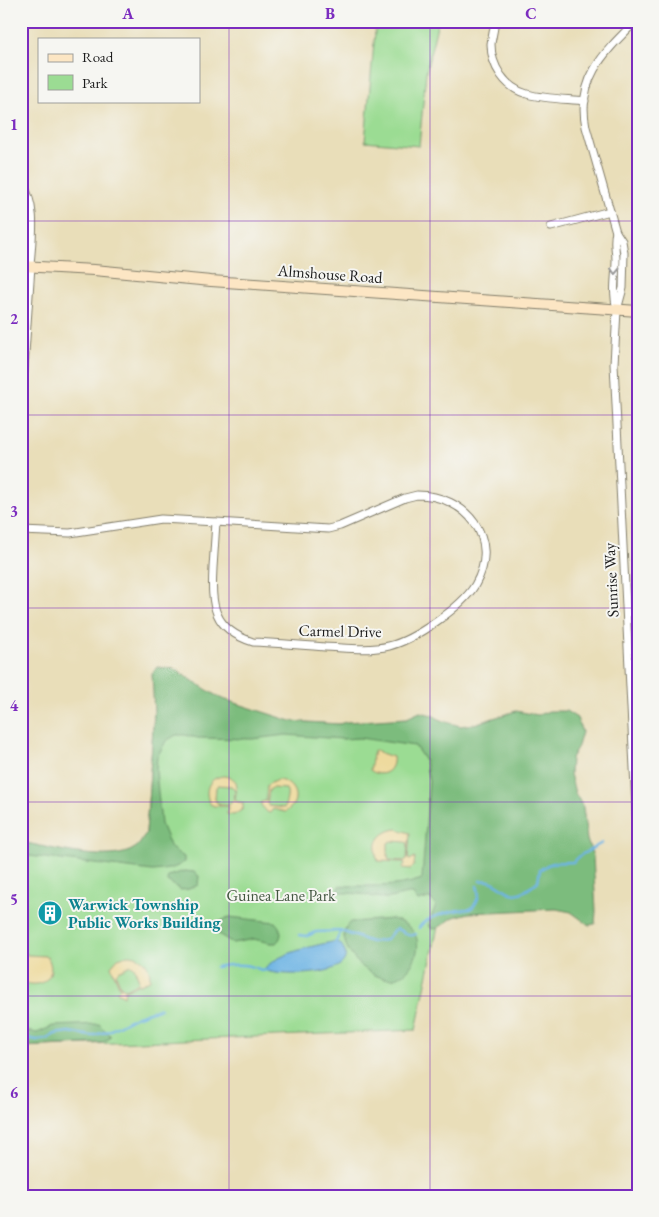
<svg xmlns="http://www.w3.org/2000/svg" width="659" height="1217" viewBox="0 0 659 1217" font-family="'EB Garamond',serif">
<rect width="100%" height="100%" fill="#f6f6f2"/>
<filter id="ink" filterUnits="userSpaceOnUse"><feTurbulence type="fractalNoise" baseFrequency=".02" numOctaves="2"/><feDisplacementMap in="SourceGraphic" scale="10" xChannelSelector="R" yChannelSelector="G"/><feConvolveMatrix kernelMatrix="1 2 1 2 8 2 1 2 1" color-interpolation-filters="sRGB"/></filter>
<filter id="wash" filterUnits="userSpaceOnUse"><feTurbulence type="fractalNoise" baseFrequency=".0096" numOctaves="4" result="noise"/><feDisplacementMap in="SourceGraphic" scale="20" xChannelSelector="R" yChannelSelector="G"/><feGaussianBlur stdDeviation="1.12" result="paint"/><feColorMatrix in="noise" values="0 0 0 0 0 0 0 0 0 0 0 0 0 0 0 0 0 1.4 0 .05"/><feComposite in="paint" operator="in"/></filter>
<g filter="url(#wash)">
<rect width="100%" height="100%" fill="#e9deb9"/>
<!-- green -->
<g fill="#9bdc93" stroke="#5c7c58">
<polygon points="376,21 438,21 426,72 419,146 365,141"/>
<polygon points="154,713 432,730 445,893 416,1030 21,1047 21,855 144,863"/>
</g>
<!-- forest -->
<g fill="#7cbc7d" stroke="#4c6c4c">
<path d="M157 667 174 669 220 698 291 721 339 724 346 722 407 718 420 712 432 715 443 721 460 726 474 724 516 711 538 715 549 711H566L577 718 582 732 578 746 571 758 570 774 575 793 583 807 587 840 593 856 596 911 595 924 589 925 571 912 556 909 469 913 454 917 438 928 433 929 430 927 429 923 436 905 430 898 418 901 413 894C406 893 398 897 390 898 378 899 370 895 359 894 351 893 346 894 339 891V886C368 885 394 889 422 879L429 781 425 761 415 746 360 738 343 739 286 735 252 739 198 738 185 735H176L166 741 157 757 156 770 161 824 171 848 184 857V862C176 869 163 870 153 871L21 855V842C49 847 111 865 135 848 140 845 143 838 146 833L154 713 152 674Z"/>
<polygon points="185,871 194,872 199,876 198,885 189,889 181,890 167,881 168,876"/>
<path d="M229 917 275 922C281 928 284 936 276 943H270L254 939 233 943 218 934 215 924Z"/>
<path d="M392 919C399 921 407 924 412 930 424 943 415 968 400 976 374 991 326 939 351 922Z"/>
<polygon points="99,1024 110,1035 110,1038 102,1043 21,1047 21,1030 37,1033 53,1026"/>
</g>
<!-- sand -->
<g fill="#eeda9e" stroke="#857b5d" fill-rule="evenodd">
<path d="M374 750 378 752 393 757C395 771 382 779 370 770Z"/>
<path d="M224 776C242 779 236 787 235 801L243 803V809L234 815 227 814 228 806H214L210 804C203 790 209 777 224 776ZM218 785 231 786 235 789 234 800 229 805 217 803 215 799 216 787Z"/>
<path d="M277 780C295 781 303 802 285 812L273 809 270 813 267 812 261 805V802L266 801 267 785ZM272 788 286 789C289 794 286 803 284 808L269 806 267 804 269 790Z"/>
<path d="M397 829 410 833 408 859 410 860 415 857 414 866 411 869 402 868 405 864 404 862 378 861C371 845 380 831 397 829ZM391 841 405 842 408 843 407 859 404 861 389 860 388 857V843Z"/>
<path d="M21 952 26 953 27 955 47 956C59 976 41 991 21 981Z"/>
<path d="M128 955C142 955 151 965 150 980L125 990 124 996 117 992 120 988 111 966 118 958ZM131 965 134 967 139 980 138 983 125 989 121 987 116 974 118 971Z"/>
</g>
<!-- water -->
<path fill="#6db4e4" stroke="#446880" d="M332 942 340 943C369 979 274 977 265 970 271 955 316 945 332 942Z"/>
<g fill="none" stroke-linecap="round" stroke-linejoin="round">
<!-- stream -->
<g stroke="#6db4e4" stroke-width="2.5">
<path d="M480 881C506 876 505 912 538 881L540 870C552 860 559 863 573 862L581 855 602 843"/>
<path d="M419 928C425 916 458 909 471 909 478 902 481 895 477 886"/>
<path d="M299 935 307 936 316 932 341 931 371 942 386 940 393 931 397 929C404 932 409 938 416 934"/>
<polyline points="335,944 341,931"/>
<path d="M216 967C227 965 241 963 253 967 259 968 261 972 268 970"/>
<polyline points="21,1037 37,1040 47,1039 55,1034 69,1032 91,1036 109,1031 135,1017 160,1008"/>
</g>
</g>
</g>
<g filter="url(#ink)">
<g fill="none" stroke-linecap="round" stroke-linejoin="round">
<defs>
<g id="minor">
<path d="M495 21C494 29 492 37 491 44 491 66 505 88 527 94 545 99 566 99 585 101"/>
<path d="M636 21C605 52 576 78 586 127L616 232 622 241 624 253 623 288 617 310 614 364 638 849"/>
<path d="M21 181C38 207 32 236 30 266"/>
<polyline points="551,227 610,211"/>
<path d="M616 232C613 241 616 250 616 260 616 277 612 292 617 309"/>
<path d="M417 495C466 495 502 539 475 585 462 607 414 640 389 646 368 651 347 648 325 647 301 645 277 643 253 642 213 629 211 606 213 568 214 553 215 537 216 522L328 529 340 526 405 498Z"/>
<polyline points="21,531 70,533 161,519 216,522"/>
</g>
<polyline id="tertiary" points="21,397 30,266"/>
<polyline id="secondary" points="21,266 94,270 211,281 638,311"/>
</defs>
<!-- minor casing -->
<use href="#minor" stroke="#827d6a" stroke-width="9"/>
<!-- tertiary casing -->
<use href="#tertiary" stroke="#827d6a" stroke-width="11"/>
<!-- secondary casing -->
<use href="#secondary" stroke="#827d6a" stroke-width="12"/>
<!-- minor -->
<use href="#minor" stroke="#fff" stroke-width="7"/>
<!-- tertiary -->
<use href="#tertiary" stroke="#fff" stroke-width="9"/>
<!-- secondary -->
<use href="#secondary" stroke="#fce6c4" stroke-width="10"/>
</g>
<!-- one-way arrows -->
<defs><path id="oneway-chevron" d="M-2-3.5L2.5 0L-2 3.5" fill="none" stroke-width="1.6" stroke-linecap="round" stroke-linejoin="round" transform="scale(1.25)"/></defs>
<use stroke="#999" href="#oneway-chevron" transform="translate(615 271) rotate(93)"/>
</g>
<!-- grid -->
<path fill="none" stroke="#7b2cbf" stroke-width="1" stroke-opacity="0.55" d="M229 21V1196M430 21V1196M21 221H638M21 415H638M21 608H638M21 802H638M21 996H638"/>
<!-- icons -->
<defs>
<symbol id="building-disc" viewBox="-11 -11 22 22"><circle r="9.5" fill="#0f9aa8" stroke="#f6f6f2"/><path d="M-4-6H4V6H1V3H-1V6H-4ZM-2.5-4.3h1.7v1.8h-1.7ZM.8-4.3h1.7v1.8H.8ZM-2.5-1h1.7V.8h-1.7ZM.8-1h1.7V.8H.8Z" fill="#fff"/></symbol>
</defs>
<g fill-rule="evenodd">
<use href="#building-disc" x="36" y="899" width="28" height="28"/>
</g>
<g text-anchor="middle" dominant-baseline="central" stroke-width="4" stroke-linejoin="round" paint-order="stroke">
<!-- street labels -->
<g font-size="16" fill="#1c1c1c" stroke="#f6f6f2">
<text transform="translate(330 274) rotate(4)">Almshouse Road</text>
<text transform="translate(611 580) rotate(-93)">Sunrise Way</text>
<text transform="translate(340 631) rotate(1)">Carmel Drive</text>
</g>
<!-- park labels -->
<g font-size="16" fill="#425640" stroke="#f6f6f2">
<text x="281" y="895">Guinea Lane Park</text>
</g>
<!-- culture labels -->
<g font-size="16" font-weight="bold" fill="#0d838f" stroke="#f6f6f2" text-anchor="start">
<text x="68" y="904">Warwick Township<tspan x="68" dy="18">Public Works Building</tspan></text>
</g>
</g>
<!-- margin -->
<rect width="659" height="1217" fill="none" stroke="#f6f6f2" stroke-width="55"/>
<!-- legend -->
<rect x="38" y="38" width="162" height="65" fill="#f6f6f2" stroke="#9f9f9c"/>
<rect x="48" y="54" width="25" height="8" fill="#fce6c4" stroke="#9f9f9c"/>
<text x="82" y="62" font-size="15" fill="#1c1c1c">Road</text>
<rect x="48" y="75" width="25" height="15" fill="#9bdc93" stroke="#9f9f9c"/>
<text x="82" y="88" font-size="15" fill="#1c1c1c">Park</text>
<rect x="28" y="28" width="604" height="1162" fill="none" stroke="#7b2cbf" stroke-width="2"/>
<g font-size="16" text-anchor="middle" font-weight="bold" fill="#7b2cbf">
<text x="128" y="19">A</text>
<text x="330" y="19">B</text>
<text x="531" y="19">C</text>
<text x="14" y="130">1</text>
<text x="14" y="324">2</text>
<text x="14" y="517">3</text>
<text x="14" y="711">4</text>
<text x="14" y="905">5</text>
<text x="14" y="1098">6</text>
</g>
</svg>
